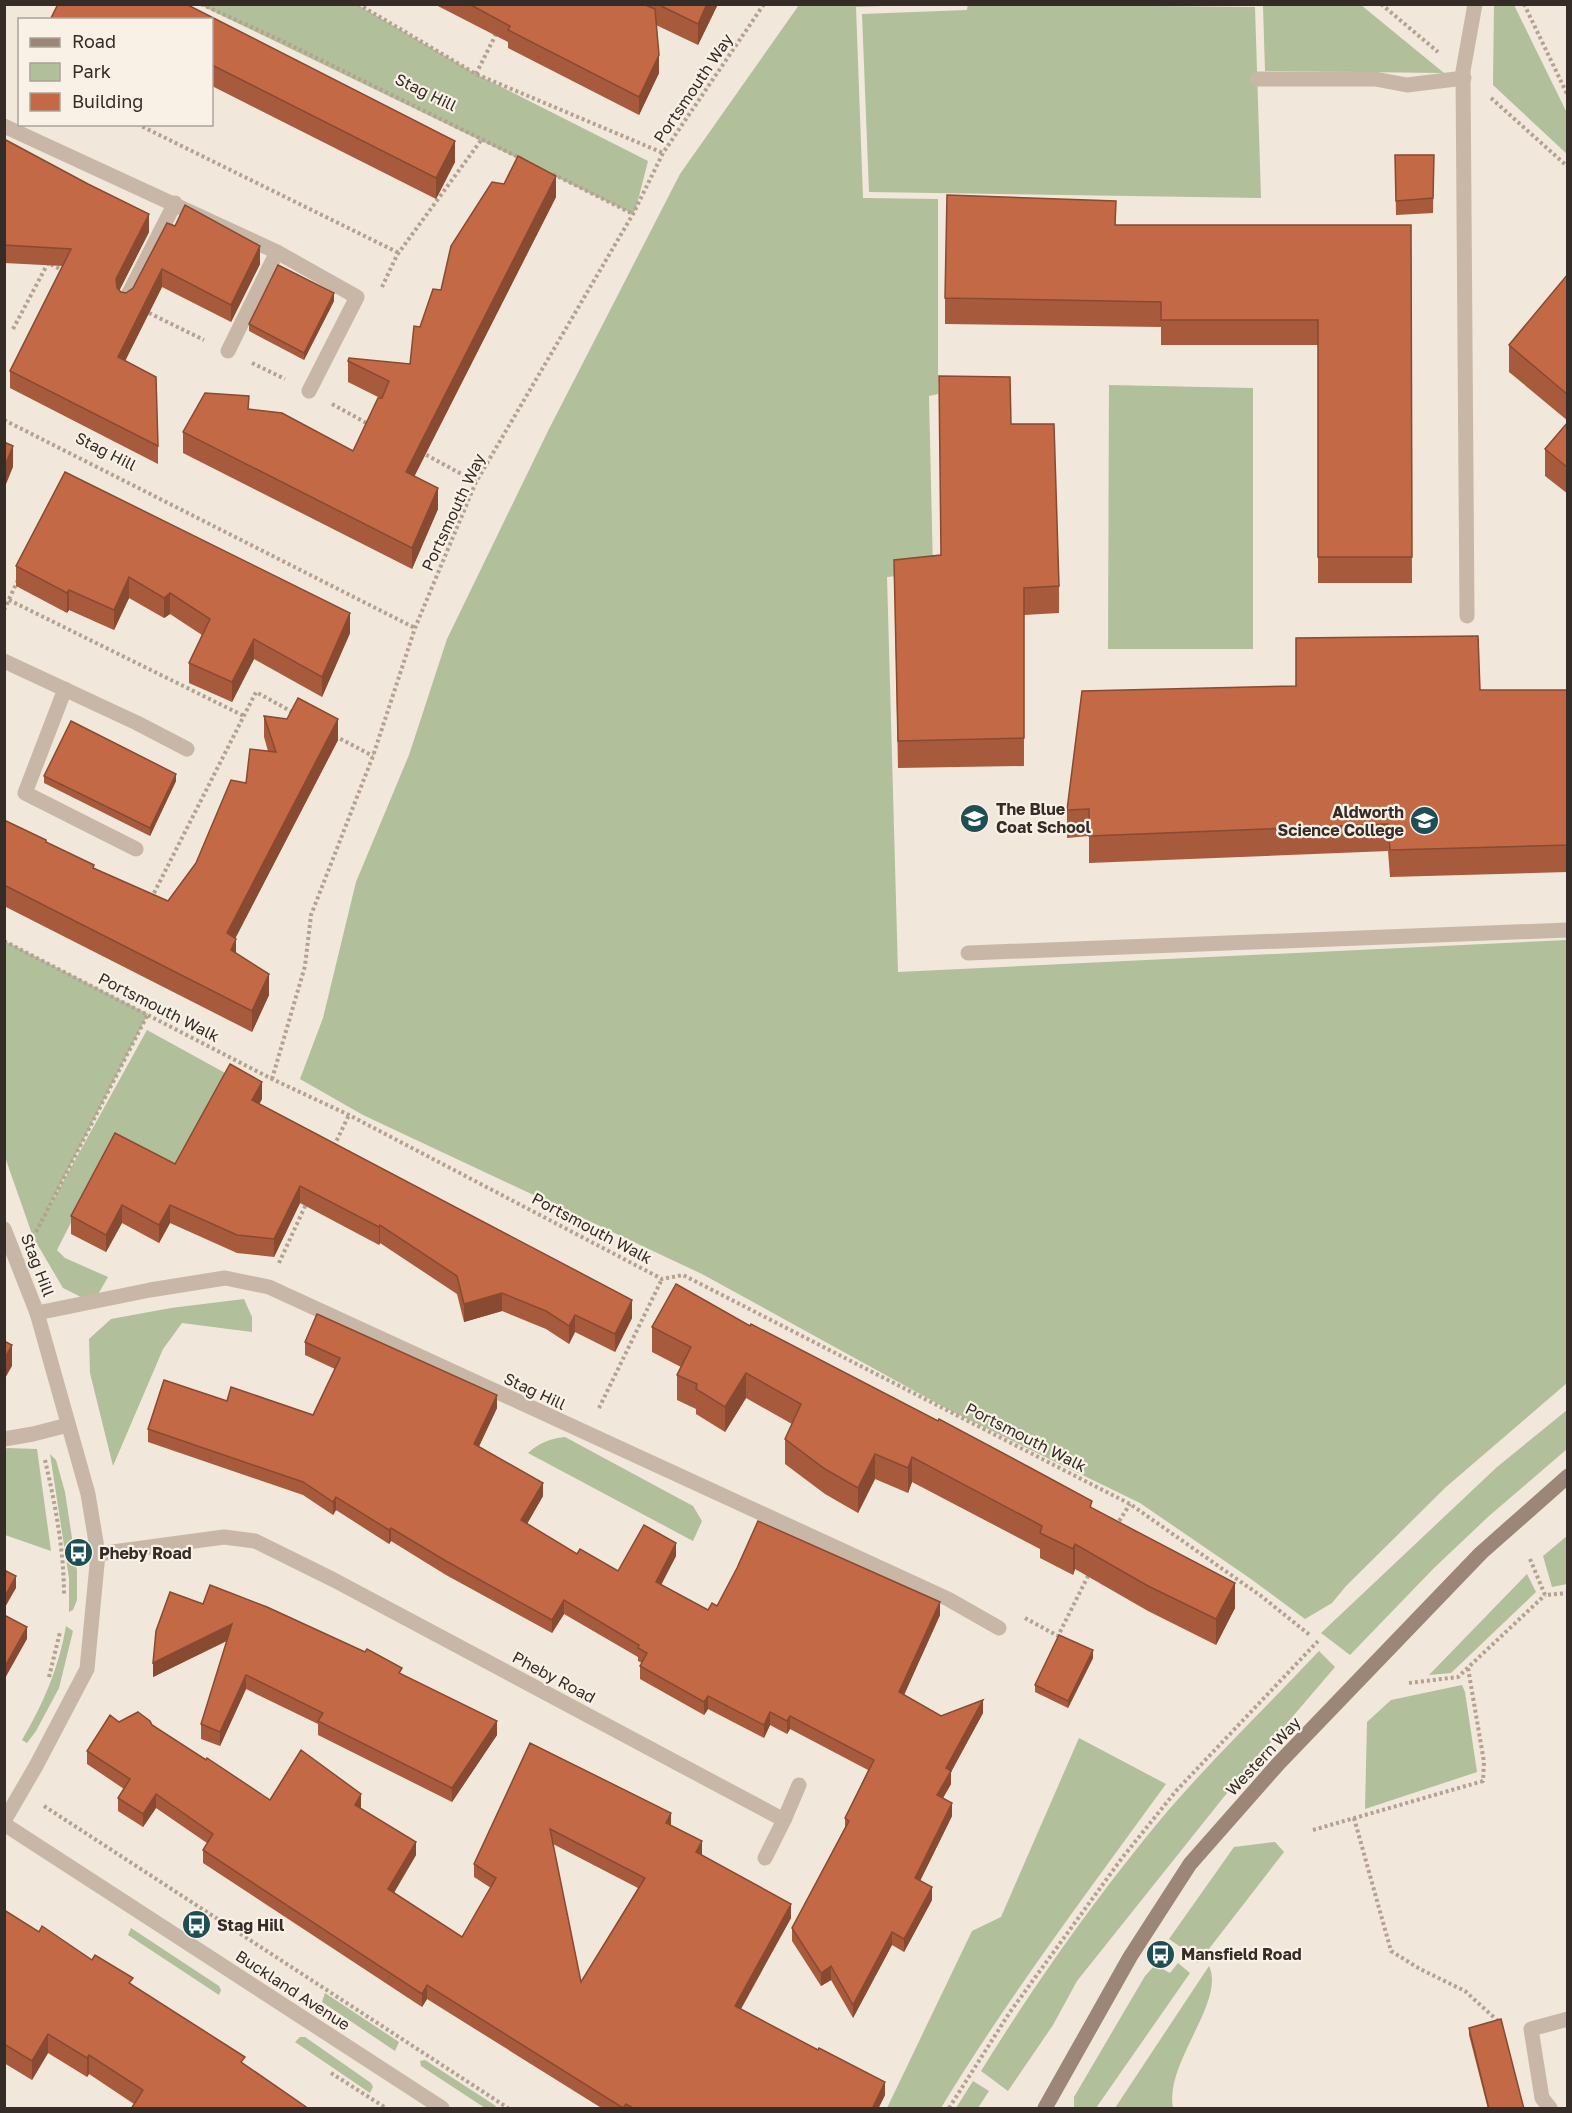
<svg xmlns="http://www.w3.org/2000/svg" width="1572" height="2113" viewBox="0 0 1572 2113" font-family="'Golos Text',sans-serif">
<rect width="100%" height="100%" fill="#f1e7da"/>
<!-- green -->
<g fill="#b1bf9a">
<polygon points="968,4 1255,7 1261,198 869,192 862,14 967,10"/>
<polygon points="200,5 358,5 476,74 648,161 636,208 633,214"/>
<polygon points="799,5 909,5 856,7 863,198 938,199 938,394 929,396 933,572 887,577 898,972 1567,940 1567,1383 1446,1487 1346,1586 1332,1603 1305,1619 1251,1579 1140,1503 951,1411 702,1274 363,1115 300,1079 323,1018 356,882 409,755 447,639 549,429 680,174"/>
<polygon points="1263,5 1361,5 1444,73 1265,71"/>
<polygon points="1494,5 1514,5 1567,113 1567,154 1493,85"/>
<polygon points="1109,385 1253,388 1253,649 1108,649"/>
<polygon points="5,941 148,1014 47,1211 147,1030 227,1074 178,1169 114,1138 57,1250 65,1258 108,1277 93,1303 63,1288 33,1237 5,1157"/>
<polygon points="244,1299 252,1317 252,1332 182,1323 163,1349 113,1466 90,1373 89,1339 111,1319 171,1308"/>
<polygon points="1567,1410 1567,1449 1489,1516 1434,1568 1350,1655 1321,1633 1497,1467"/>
<path d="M565 1437 693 1506 702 1521 693 1541 528 1453C540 1442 550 1439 565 1437Z"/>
<polygon points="7,1448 37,1449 51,1551 5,1535 4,1450"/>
<polygon points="50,1454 56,1460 65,1492 77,1571 77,1600 73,1610 69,1612 69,1578"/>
<polygon points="1567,1536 1567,1584 1552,1587 1543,1556"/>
<polygon points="1527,1574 1536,1592 1451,1673 1429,1675"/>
<path d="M66 1626 73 1631 59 1688 36 1731 27 1743 22 1740C43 1704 59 1668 66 1626Z"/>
<path d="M1319 1651 1335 1667 1223 1798 1077 1981 1053 2025 1008 2091 981 2071C1030 1992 1084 1914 1143 1841 1196 1774 1260 1714 1319 1651Z"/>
<polygon points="1462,1685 1465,1692 1477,1772 1365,1809 1367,1722 1391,1700"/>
<path d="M1079 1738 1166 1784C1089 1890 1009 1996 941 2108H887L972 1931 1001 1917Z"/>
<polygon points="1275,1842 1284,1852 1198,1963 1181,1951 1182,1948 1169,1939 1234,1847"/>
<polygon points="131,1928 219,1986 221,1990 219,1995 128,1935"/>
<polygon points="1178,1963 1190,1973 1096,2108 1074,2108 1074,2097 1145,1976 1155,1965 1170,1973"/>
<path d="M1209 1966C1226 2002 1164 2063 1173 2108H1115Z"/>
<polygon points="325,1993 399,2042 395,2051 322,2002"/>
<polygon points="300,2037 305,2037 371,2083 373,2087 370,2093 295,2042"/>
<polygon points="425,2060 496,2106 494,2108 485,2108 421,2066 420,2061"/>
<polygon points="973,2081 989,2091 978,2108 956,2108"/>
</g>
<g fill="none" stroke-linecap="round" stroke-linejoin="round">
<!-- path -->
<g stroke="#b4a191" stroke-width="4" stroke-dasharray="3 3" stroke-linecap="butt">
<polyline points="201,4 282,41 522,159"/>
<polyline points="358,4 476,74 663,153"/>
<polyline points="1381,4 1438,52"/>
<polyline points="1524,4 1568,96"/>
<polyline points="476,74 497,32"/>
<polyline points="1491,98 1568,167"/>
<polyline points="137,124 399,253"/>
<polyline points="553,174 633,214"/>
<polyline points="382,287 397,255 482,139"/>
<polyline points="149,313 204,340"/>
<polyline points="13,329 48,263 64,271"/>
<polyline points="252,363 285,379"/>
<polyline points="332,404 370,425"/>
<polyline points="4,420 415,628"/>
<polyline points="421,452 476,482"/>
<polyline points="9,600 244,716"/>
<polyline points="4,610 18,580"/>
<polyline points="335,736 373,756"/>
<polyline points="154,893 256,692 294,713"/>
<polyline points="4,941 272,1079 349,1115 662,1279 683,1275 1130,1504 1261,1596 1311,1636"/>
<polyline points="272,1079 305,966 311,915 373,756 415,628 476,482 633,214 663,153 764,4"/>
<polyline points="334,1146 349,1115"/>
<polyline points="36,1232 148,1014"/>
<polyline points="279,1263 307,1202"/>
<polyline points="599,1408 662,1279"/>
<path d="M45 1460C55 1503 64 1550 64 1595"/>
<polyline points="1116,1526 1130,1504"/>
<polyline points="1530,1559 1545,1595 1568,1593"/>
<polyline points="1025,1618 1058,1636 1089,1574"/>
<polyline points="49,1677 60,1632"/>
<polyline points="1409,1683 1458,1677 1545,1595"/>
<polyline points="44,1806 508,2108"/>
<polyline points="1354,1818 1391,1951 1420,1969 1465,1991 1499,2022"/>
<polyline points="1313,1830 1483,1781 1484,1762 1468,1668"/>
<polyline points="331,2073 386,2108"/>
<polyline points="949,2108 1010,2012 1122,1858 1176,1791 1318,1641"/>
</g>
<!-- lane -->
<g stroke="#c8b7a6" stroke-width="15">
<polyline points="1257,79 1375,79 1407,85 1464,78"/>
<polyline points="4,126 277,252 357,297 309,391"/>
<polyline points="125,301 175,203"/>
<polyline points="228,351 277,252"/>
<polyline points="1467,616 1463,71 1475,4"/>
<polyline points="4,661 137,723 187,749"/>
<polyline points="65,689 25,793 136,849"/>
<polyline points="968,953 1568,930"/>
<polyline points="37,1313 150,1290 225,1278 269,1287 948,1599 999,1628"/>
<polyline points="4,1439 33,1434 68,1425"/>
<polyline points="1550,2108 1542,2098 1531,2029 1568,2019"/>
</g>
<!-- street -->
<g stroke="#c8b7a6" stroke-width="15">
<polyline points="4,1229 37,1313 88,1494 98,1554 87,1669 36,1766 4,1821"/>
<polyline points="98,1554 224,1537 255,1541 334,1580 784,1820"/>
<polyline points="4,1824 442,2108"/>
<polyline points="765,1858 784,1820 799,1785"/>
</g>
<!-- secondary -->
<polyline stroke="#9c8678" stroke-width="15" points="1045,2108 1130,1957 1190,1864 1279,1763 1481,1553 1568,1476"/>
</g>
<!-- wall -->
<g fill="#a85a3c" fill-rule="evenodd">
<polygon points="186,4 455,162 436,199 212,86 212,20"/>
<polygon points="434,4 643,4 645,6 645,4 718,4 698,45 656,25 659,73 639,115 508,48 508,42"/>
<polygon points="4,139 149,232 119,291 121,292 126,293 133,288 167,223 260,264 231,322 162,287 125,361 158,446 158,464 10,388 10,371 63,266 4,263"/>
<polygon points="1395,155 1434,155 1433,213 1396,215"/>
<polygon points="556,197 414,476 438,509 412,569 183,453 183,432 249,409 353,451 380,398 348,382 348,361 410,364 420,327 441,290"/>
<polygon points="1116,225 1411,225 1412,583 1318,583 1318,345 1161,345 1161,327 945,324 945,298"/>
<polygon points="1568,274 1568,421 1509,372 1509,345"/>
<polygon points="334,301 304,360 249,331 249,324"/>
<polygon points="1568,422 1568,494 1545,476 1545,449"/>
<polygon points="1011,424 1059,586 1059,613 1024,615 1024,766 898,768 894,560 940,555"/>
<polygon points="65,472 350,633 322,697 254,659 232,702 189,683 189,663 202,635 170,614 164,618 129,598 114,630 69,610 67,613 16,586 16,566"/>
<polygon points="1480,690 1568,690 1568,872 1390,877 1388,851 1089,863 1089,836 1067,838 1067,810"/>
<polygon points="264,716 338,740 235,939 236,953 269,995 252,1032 4,906 4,820 94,868 168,901 196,863 246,783 268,751 264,737"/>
<polygon points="44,776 176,781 150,836 44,783"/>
<polygon points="262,1099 259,1104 632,1318 615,1352 575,1332 569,1344 546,1329 502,1311 464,1322 457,1294 380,1243 379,1245 300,1203 274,1257 237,1253 170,1223 159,1243 122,1223 106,1252 71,1234 71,1216 175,1164"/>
<polygon points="750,1326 1092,1508 1235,1608 1216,1645 1148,1611 1075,1569 1073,1575 1040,1558 1040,1549 912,1482 908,1493 875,1479 858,1513 825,1494 785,1464 785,1439 792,1424 746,1398 725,1432 696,1414 696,1409 677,1400 677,1375 681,1367 652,1352 652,1327"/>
<polygon points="305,1342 497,1408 479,1446 543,1496 527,1524 577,1554 618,1571 676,1556 661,1584 708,1610 717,1606 940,1615 904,1695 941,1716 983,1713 951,1772 951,1784 943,1798 952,1816 920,1881 932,1900 904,1952 892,1945 853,2018 831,1980 821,1986 792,1941 792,1928 845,1827 845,1818 868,1770 790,1729 787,1734 770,1725 764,1738 708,1709 704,1715 640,1679 640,1666 642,1663 638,1661 638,1657 564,1614 552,1633 446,1575 391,1541 389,1544 336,1510 333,1515 303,1495 148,1442 148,1429 227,1401 313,1415 335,1369 305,1355"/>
<polygon points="170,1592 402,1674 497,1735 452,1802 318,1735 318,1724 246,1689 220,1746 201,1739 201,1724 227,1641 153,1677"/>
<polygon points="1093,1658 1068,1708 1035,1692 1035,1685"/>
<path d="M119 1722 152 1725 270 1800 361 1808H360L416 1855 394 1893 462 1937 491 1888 474 1877V1864L530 1743 671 1825 702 1855 701 1856 791 1918 740 2009 885 2095 878 2109H603L427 1999 422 2007 203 1863V1850L207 1843 156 1808 143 1827 118 1811V1798L124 1789 87 1764V1751ZM553 1844 638 1888 581 1982Z"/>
<polygon points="4,1910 39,1932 92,1960 245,2057 134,2104 89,2074 87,2077 48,2053 32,2080 4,2063"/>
<polygon points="1469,2028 1524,2109 1488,2109 1469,2035"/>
</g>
<!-- shaded-wall -->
<g fill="#884a31">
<polygon points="707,4 718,4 698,45 698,24"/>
<polygon points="659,55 659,73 639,115 639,97"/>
<polygon points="455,141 455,162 436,199 436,178"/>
<polygon points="556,176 556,197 406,493 406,472"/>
<polygon points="149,214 149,232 116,297 116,279"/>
<polygon points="260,246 260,264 231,322 231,305"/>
<polygon points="162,269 162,287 118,375 118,357"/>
<polygon points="334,293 334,301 304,360 304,353"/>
<polygon points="13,446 13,467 4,489 4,468"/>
<polygon points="438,488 438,509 412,569 412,548"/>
<polygon points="129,577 129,598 114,630 114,610"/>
<polygon points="69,590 69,610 67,613 67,593"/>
<polygon points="170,593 170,614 164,618 164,598"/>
<polygon points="350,613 350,633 322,697 322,677"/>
<polygon points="254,639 254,659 232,702 232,682"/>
<polygon points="338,719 338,740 227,954 227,933"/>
<polygon points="176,774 176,781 150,836 150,828"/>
<polygon points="236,939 236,960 231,950"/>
<polygon points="269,974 269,995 252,1032 252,1011"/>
<polygon points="262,1082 262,1099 252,1118 252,1100"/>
<polygon points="300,1186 300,1203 274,1257 274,1239"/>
<polygon points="122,1205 122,1223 106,1252 106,1235"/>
<polygon points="170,1205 170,1223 159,1243 159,1225"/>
<polygon points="380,1225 380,1243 379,1245 379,1227"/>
<polygon points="502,1293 502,1311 464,1322 464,1304"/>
<polygon points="632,1300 632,1318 615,1352 615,1334"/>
<polygon points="575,1315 575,1332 569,1344 569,1326"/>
<polygon points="12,1345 12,1366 4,1380 4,1359"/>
<polygon points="746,1373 746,1398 725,1432 725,1407"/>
<polygon points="497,1395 497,1408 474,1457 474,1444"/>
<polygon points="875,1454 875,1479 858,1513 858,1488"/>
<polygon points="912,1457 912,1482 908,1493 908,1468"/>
<polygon points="543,1483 543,1496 521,1534 521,1520"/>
<polygon points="336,1497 336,1510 333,1515 333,1502"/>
<polygon points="391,1528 391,1541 389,1544 389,1530"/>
<polygon points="676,1543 676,1556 656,1595 656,1582"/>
<polygon points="1075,1544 1075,1569 1073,1575 1073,1549"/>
<polygon points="16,1576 16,1588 4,1609 4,1598"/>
<polygon points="1235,1583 1235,1608 1216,1645 1216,1619"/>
<polygon points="564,1600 564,1614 552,1633 552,1620"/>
<polygon points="940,1602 940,1615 899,1706 899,1692"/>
<polygon points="232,1624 232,1638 153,1677 153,1663"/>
<polygon points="27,1627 27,1639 4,1680 4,1668"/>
<polygon points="1093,1650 1093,1658 1068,1708 1068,1701"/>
<polygon points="246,1675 246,1689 220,1746 220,1732"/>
<polygon points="708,1696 708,1709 704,1715 704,1702"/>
<polygon points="983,1700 983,1713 951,1772 951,1784 937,1808 937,1795 946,1768"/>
<polygon points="770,1712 770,1725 764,1738 764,1725"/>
<polygon points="790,1716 790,1729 787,1734 787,1721"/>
<polygon points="497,1721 497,1735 452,1802 452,1788"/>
<polygon points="156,1794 156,1808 143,1827 143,1814"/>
<polygon points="361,1794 361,1808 355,1819 355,1805"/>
<polygon points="952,1803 952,1816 915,1891 915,1878"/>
<polygon points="671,1813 671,1827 666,1823"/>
<polygon points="702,1841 702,1855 696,1866 696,1852"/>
<polygon points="416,1842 416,1855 388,1902 388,1889"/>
<polygon points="932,1887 932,1900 904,1952 904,1939"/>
<polygon points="791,1904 791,1918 735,2020 735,2006"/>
<polygon points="892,1932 892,1945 853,2018 853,2005"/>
<polygon points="831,1966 831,1980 821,1986 821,1973"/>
<polygon points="427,1985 427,1999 422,2007 422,1994"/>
<polygon points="48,2034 48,2053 32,2080 32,2061"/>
<polygon points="89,2055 89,2074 87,2077 87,2058"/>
<polygon points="885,2082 885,2095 878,2109 872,2109"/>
</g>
<!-- building -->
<g fill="#c36946" stroke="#884a31" stroke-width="1.5" fill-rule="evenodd">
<polygon points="58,4 186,4 455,141 436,178 212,65 212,20 50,20"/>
<polygon points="469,4 643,4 655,9 659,55 639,97 508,30 510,26"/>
<polygon points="657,4 707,4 698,24"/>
<polygon points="4,139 88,184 149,214 116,279 117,288 121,292 126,293 133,288 167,223 175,226 185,205 260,246 231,305 162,269 118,357 156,377 158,446 10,371 71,249 4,245"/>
<polygon points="1395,155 1434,155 1433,198 1396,201"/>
<polygon points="518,156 556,176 406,472 438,488 412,548 183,432 205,393 249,396 248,409 282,413 353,451 378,398 382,398 389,381 348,361 349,358 410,364 414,326 420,327 433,289 441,290 451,246 492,182 504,184"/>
<polygon points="947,195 1116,201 1115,225 1411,225 1412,557 1318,557 1318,320 1161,320 1161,302 945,298"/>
<polygon points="278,265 334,293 304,353 249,324"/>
<polygon points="1568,274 1568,395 1509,345"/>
<polygon points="939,376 1010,377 1011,424 1054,424 1059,586 1024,588 1024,738 898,741 894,560 941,555"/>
<polygon points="1568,422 1568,468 1545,449"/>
<polygon points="4,442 13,446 4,468"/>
<polygon points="65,472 350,613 322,677 254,639 232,682 189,663 210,619 170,593 164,598 129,577 114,610 69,590 67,593 16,566"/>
<polygon points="1478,636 1480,690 1568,690 1568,845 1390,850 1388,824 1089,836 1089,809 1067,810 1082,691 1296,686 1296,638"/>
<polygon points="298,698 338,719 227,933 236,939 231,950 269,974 252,1011 4,885 4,820 46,840 46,842 94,865 93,868 168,901 196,863 231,780 246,783 250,749 276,752 264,716 287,719"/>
<polygon points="71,721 176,774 150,828 44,776"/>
<polygon points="230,1064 262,1082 252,1100 632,1300 615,1334 575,1315 569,1326 546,1311 502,1293 464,1304 457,1276 380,1225 379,1227 300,1186 274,1239 237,1235 170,1205 159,1225 122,1205 106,1235 71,1216 115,1133 175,1164"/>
<polygon points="676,1284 750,1326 751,1324 938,1421 939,1419 1027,1466 1092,1501 1090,1507 1235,1583 1216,1619 1148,1586 1075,1544 1073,1549 1040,1533 1042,1526 912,1457 908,1468 875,1454 858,1488 825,1469 785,1439 801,1404 746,1373 725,1407 696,1389 697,1384 677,1375 691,1347 652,1327"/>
<polygon points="317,1314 497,1395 474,1444 543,1483 521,1520 577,1554 580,1549 618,1571 644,1525 676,1543 656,1582 708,1610 712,1603 717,1606 737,1568 758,1521 940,1602 899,1692 941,1716 983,1700 946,1768 951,1771 937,1795 952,1803 915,1878 932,1887 904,1939 892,1932 853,2005 831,1966 821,1973 792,1928 849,1821 845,1818 874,1760 790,1716 787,1721 770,1712 764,1725 708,1696 704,1702 640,1666 647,1653 638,1648 639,1645 564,1600 552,1620 446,1561 391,1528 389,1530 336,1497 333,1502 303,1482 148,1429 164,1380 227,1401 231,1387 313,1415 340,1358 305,1342"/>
<polygon points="4,1341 12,1345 4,1359"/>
<polygon points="4,1570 16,1576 4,1598"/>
<polygon points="210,1585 267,1607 365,1652 367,1649 402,1668 399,1673 497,1721 452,1788 318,1721 323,1713 246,1675 220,1732 201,1724 232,1624 153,1663 156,1631 170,1592 203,1604"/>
<polygon points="4,1615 27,1627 4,1668"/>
<polygon points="1059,1635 1093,1650 1068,1701 1035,1685"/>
<path d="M138 1712 150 1721 152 1725 206 1760 207 1758 270 1800 301 1750 361 1794 355 1805 416 1842 388 1889 462 1937 496 1878 474 1864 530 1743 671 1813 666 1823 702 1841 696 1852 791 1904 735 2006 818 2050 819 2048 885 2082 872 2109H635L626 2104 623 2108 427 1985 422 1994 203 1850 213 1834 156 1794 143 1814 118 1798 130 1779 87 1751 110 1715 119 1722ZM550 1829 645 1878 581 1982Z"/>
<polygon points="4,1910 39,1932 42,1926 92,1960 95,1955 133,1978 129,1983 245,2057 241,2062 309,2109 131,2109 143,2090 89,2055 87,2058 48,2034 32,2061 4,2044"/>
<polygon points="1501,2019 1524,2109 1489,2109 1469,2028"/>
</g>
<!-- icons -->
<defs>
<symbol id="school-disc" viewBox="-11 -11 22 22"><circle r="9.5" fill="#1e4f55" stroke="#f9f1e6"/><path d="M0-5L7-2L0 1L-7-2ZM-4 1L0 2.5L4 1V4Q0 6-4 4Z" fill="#fff"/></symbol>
<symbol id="bus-disc" viewBox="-11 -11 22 22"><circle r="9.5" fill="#1e4f55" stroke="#f9f1e6"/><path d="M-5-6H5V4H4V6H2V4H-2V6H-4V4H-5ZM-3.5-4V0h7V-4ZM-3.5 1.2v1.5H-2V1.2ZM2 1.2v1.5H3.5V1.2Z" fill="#fff"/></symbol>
</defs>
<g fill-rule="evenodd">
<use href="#school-disc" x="958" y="802" width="33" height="33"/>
<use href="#school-disc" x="1408" y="804" width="33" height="33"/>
<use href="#bus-disc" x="62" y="1536" width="33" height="33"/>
<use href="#bus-disc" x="180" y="1908" width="33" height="33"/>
<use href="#bus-disc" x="1144" y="1938" width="33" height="33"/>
</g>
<g text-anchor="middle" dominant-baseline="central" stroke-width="4.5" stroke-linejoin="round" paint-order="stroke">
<!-- street labels -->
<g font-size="16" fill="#352c27" stroke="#f9f1e6">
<text transform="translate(693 88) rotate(-56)">Portsmouth Way</text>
<text transform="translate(426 92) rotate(26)">Stag Hill</text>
<text transform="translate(106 451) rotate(27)">Stag Hill</text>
<text transform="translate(453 512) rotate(-65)">Portsmouth Way</text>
<text transform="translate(159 1007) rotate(27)">Portsmouth Walk</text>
<text transform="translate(592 1228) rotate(28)">Portsmouth Walk</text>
<text transform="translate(38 1265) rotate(69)">Stag Hill</text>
<text transform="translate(535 1391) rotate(25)">Stag Hill</text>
<text transform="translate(1026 1437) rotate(27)">Portsmouth Walk</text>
<text transform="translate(554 1677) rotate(28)">Pheby Road</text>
<text transform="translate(1263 1756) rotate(-47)">Western Way</text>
<text transform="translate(293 1990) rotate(33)">Buckland Avenue</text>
</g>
<!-- poi labels -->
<g font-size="16" font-weight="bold" fill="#352c27" stroke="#f9f1e6" text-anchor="start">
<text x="996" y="809">The Blue<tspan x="996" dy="18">Coat School</tspan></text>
<text x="1404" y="812" text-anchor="end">Aldworth<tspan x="1404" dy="18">Science College</tspan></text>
<text x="99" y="1553">Pheby Road</text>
<text x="217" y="1925">Stag Hill</text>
<text x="1181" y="1954">Mansfield Road</text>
</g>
</g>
<!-- border -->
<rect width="1572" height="2113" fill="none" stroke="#352c27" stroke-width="12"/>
<!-- legend -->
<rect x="18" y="18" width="195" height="108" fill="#f9f1e6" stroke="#aba29a" stroke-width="1.5"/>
<rect x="30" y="38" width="30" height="9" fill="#9c8678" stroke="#aba29a" stroke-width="1.5"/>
<text x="72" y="48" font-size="18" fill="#352c27">Road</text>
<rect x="30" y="63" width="30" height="18" fill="#b1bf9a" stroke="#aba29a" stroke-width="1.5"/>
<text x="72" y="78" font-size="18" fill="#352c27">Park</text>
<rect x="30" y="93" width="30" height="18" fill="#c36946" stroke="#aba29a" stroke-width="1.5"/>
<text x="72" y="108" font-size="18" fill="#352c27">Building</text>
</svg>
